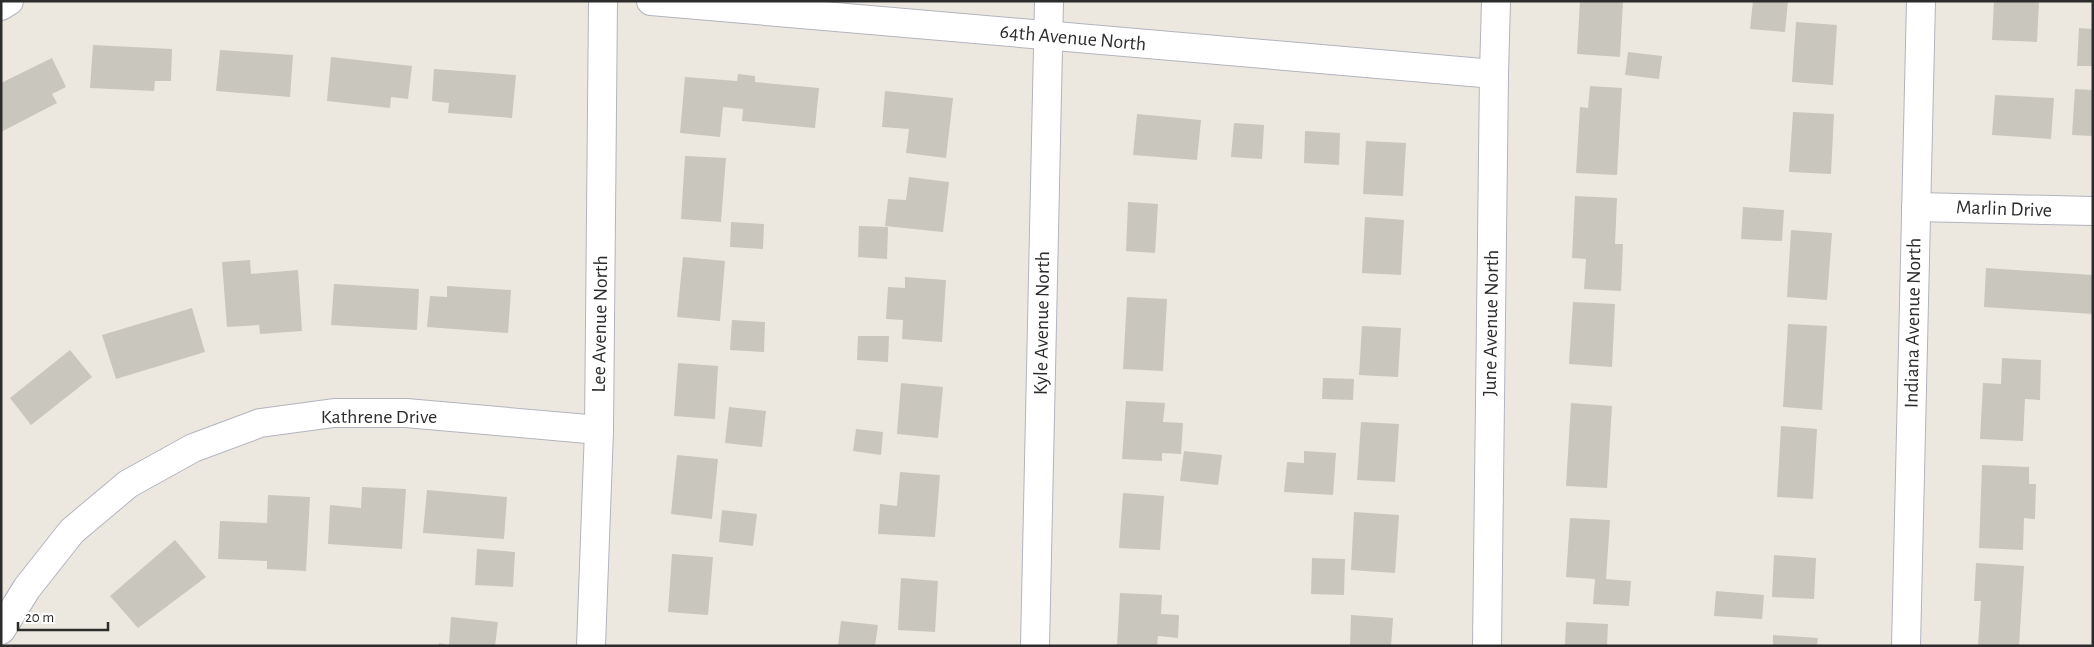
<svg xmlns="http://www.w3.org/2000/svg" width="2094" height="647" viewBox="0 0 2094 647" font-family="'Alegreya Sans',sans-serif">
<rect width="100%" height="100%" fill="#ede8df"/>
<!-- building -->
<g fill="#c9c6bd">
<polygon points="1580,1 1623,1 1620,57 1577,54"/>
<polygon points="1753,1 1788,1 1785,32 1750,29"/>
<polygon points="1994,1 2039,1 2037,42 1992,40"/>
<polygon points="1796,22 1837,25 1833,85 1792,82"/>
<polygon points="2079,28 2093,29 2093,66 2077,66"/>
<polygon points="93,45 172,49 171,81 155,81 154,91 90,88"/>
<polygon points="220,50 293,55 290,97 216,91"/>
<polygon points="1628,52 1662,56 1659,79 1625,75"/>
<polygon points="331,57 412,66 408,99 391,97 390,108 327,101"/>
<polygon points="52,58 66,87 52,94 57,103 1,132 1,83"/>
<polygon points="434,69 516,75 512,118 448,113 449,103 432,101"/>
<polygon points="738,74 755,76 755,82 819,88 815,128 742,121 743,109 723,107 720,137 680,133 685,77 737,81"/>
<polygon points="1590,86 1622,88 1617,175 1576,173 1580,107 1588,108"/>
<polygon points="2075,89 2093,90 2093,136 2072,135"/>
<polygon points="885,91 953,98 946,158 906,153 909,129 882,127"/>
<polygon points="1995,95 2054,98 2051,139 1992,135"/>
<polygon points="1793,112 1834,114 1831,174 1789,172"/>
<polygon points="1137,114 1201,120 1197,160 1133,155"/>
<polygon points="1234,123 1264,125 1262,159 1231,157"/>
<polygon points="1305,131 1340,133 1339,165 1304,163"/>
<polygon points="1366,141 1406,143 1403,196 1363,194"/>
<polygon points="685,156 726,158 721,222 681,219"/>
<polygon points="909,177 949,182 943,232 885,226 888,199 906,200"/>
<polygon points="1575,196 1617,198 1615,244 1623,244 1621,291 1584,289 1586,259 1572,258"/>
<polygon points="1128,202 1158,204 1155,253 1126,251"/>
<polygon points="1743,207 1784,210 1782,241 1741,239"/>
<polygon points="1365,217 1404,220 1401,275 1362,273"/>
<polygon points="731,222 764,224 763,249 730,247"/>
<polygon points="859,226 888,227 887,259 858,257"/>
<polygon points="1791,230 1832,233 1827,300 1787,297"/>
<polygon points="683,257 725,261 720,321 677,317"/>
<polygon points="250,260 251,274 298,270 302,331 260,334 259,325 227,327 222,262"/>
<polygon points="1986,268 2093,275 2093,314 1984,307"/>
<polygon points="905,277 946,280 942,342 902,339 903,320 886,319 888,287 905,288"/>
<polygon points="334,284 419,289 417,330 331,325"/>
<polygon points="447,286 511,290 508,333 427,327 430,296 447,297"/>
<polygon points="1127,297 1167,299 1163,371 1123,369"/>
<polygon points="1573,302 1615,304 1612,367 1569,364"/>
<polygon points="192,308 205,352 116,379 102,335"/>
<polygon points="732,320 765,322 764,352 730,350"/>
<polygon points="1788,324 1827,326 1822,410 1783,407"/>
<polygon points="1362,326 1401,328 1398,377 1359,375"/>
<polygon points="858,336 889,336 888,362 857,360"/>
<polygon points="70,350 92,377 31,425 10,398"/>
<polygon points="2002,358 2041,360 2040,400 2025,399 2023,441 1980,439 1983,383 2001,384"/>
<polygon points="678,363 718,366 715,419 674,416"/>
<polygon points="1323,378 1354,379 1353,400 1322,399"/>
<polygon points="901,383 943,387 938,438 897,434"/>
<polygon points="1126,401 1165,403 1163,422 1183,423 1181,454 1162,453 1162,461 1122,459"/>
<polygon points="1571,403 1612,406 1607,488 1566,486"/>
<polygon points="729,407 766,411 762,447 725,443"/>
<polygon points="1361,422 1399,424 1395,482 1357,480"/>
<polygon points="1781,426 1817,429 1813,499 1777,497"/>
<polygon points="856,429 883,432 881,455 853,451"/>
<polygon points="1184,451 1222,455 1218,485 1180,481"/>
<polygon points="1304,451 1336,453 1333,495 1284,492 1287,462 1304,463"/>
<polygon points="677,455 718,459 712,519 671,514"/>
<polygon points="1982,465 2029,467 2029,484 2036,484 2035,519 2024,518 2023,550 1979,548"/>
<polygon points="900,472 940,475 935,537 878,534 880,504 897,506"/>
<polygon points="362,487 406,489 402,549 328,544 330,505 361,508"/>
<polygon points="427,490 507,497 504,539 423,533"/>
<polygon points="1123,493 1164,496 1160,550 1119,548"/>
<polygon points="268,495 310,497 306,571 267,569 267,561 218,559 220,521 267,523"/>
<polygon points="722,510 757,514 753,546 719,542"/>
<polygon points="1354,512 1399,515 1395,573 1351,570"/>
<polygon points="1570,518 1610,520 1606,579 1631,581 1629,606 1593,604 1595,579 1566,577"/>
<polygon points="175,540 206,577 138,628 110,596"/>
<polygon points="477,549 515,552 513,587 475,585"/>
<polygon points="672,554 713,557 708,615 668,612"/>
<polygon points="1774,555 1816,558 1814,599 1772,597"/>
<polygon points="1312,558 1345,559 1344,595 1311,594"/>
<polygon points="1976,563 2024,566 2019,646 1978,646 1981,601 1974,601"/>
<polygon points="901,578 938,581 935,632 898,630"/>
<polygon points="1716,591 1764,595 1762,619 1714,616"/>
<polygon points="1120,593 1162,595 1161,614 1179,615 1178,638 1158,636 1157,646 1117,646"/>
<polygon points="1351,615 1393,618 1391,646 1350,646"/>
<polygon points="451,617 498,622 495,646 439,646 439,643 449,645"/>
<polygon points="841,621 878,625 875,646 838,646"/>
<polygon points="1566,622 1608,624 1607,646 1565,646"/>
<polygon points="1773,635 1818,638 1817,646 1773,646"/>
</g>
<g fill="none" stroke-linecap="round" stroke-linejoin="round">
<defs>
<g id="street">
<polyline points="651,1 1494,74"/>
<polyline points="1,6 9,1"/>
<polyline points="1916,207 2093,211"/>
<polyline points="1,630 27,588 72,531 128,484 193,448 260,423 334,413 406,413 599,430"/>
<polyline points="591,646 599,430 603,1"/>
<polyline points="1035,646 1049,1"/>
<polyline points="1487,646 1494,74 1496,1"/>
<polyline points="1906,646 1921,1"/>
</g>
</defs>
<!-- street casing -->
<use href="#street" stroke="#b2b4bf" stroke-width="30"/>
<!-- street -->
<use href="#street" stroke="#fff" stroke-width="28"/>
</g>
<g text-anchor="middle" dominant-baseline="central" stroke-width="4.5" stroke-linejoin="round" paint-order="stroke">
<!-- street labels -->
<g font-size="20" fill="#2c2c2c" stroke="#fff">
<text transform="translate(1073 38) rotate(5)">64th Avenue North</text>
<text transform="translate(2004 209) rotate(2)">Marlin Drive</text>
<text transform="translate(1042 323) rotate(-89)">Kyle Avenue North</text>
<text transform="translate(1491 323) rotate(-89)">June Avenue North</text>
<text transform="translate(1913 323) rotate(-89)">Indiana Avenue North</text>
<text transform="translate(600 324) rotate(-89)">Lee Avenue North</text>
<text x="379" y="417">Kathrene Drive</text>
</g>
</g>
<!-- border -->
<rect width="2094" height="647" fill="none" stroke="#2c2c2c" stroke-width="5"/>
<!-- scale -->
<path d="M18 622v8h90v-8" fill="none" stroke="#2c2c2c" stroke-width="2.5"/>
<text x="25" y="622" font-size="15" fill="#2c2c2c" stroke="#ffffff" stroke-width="4" paint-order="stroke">20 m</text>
</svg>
